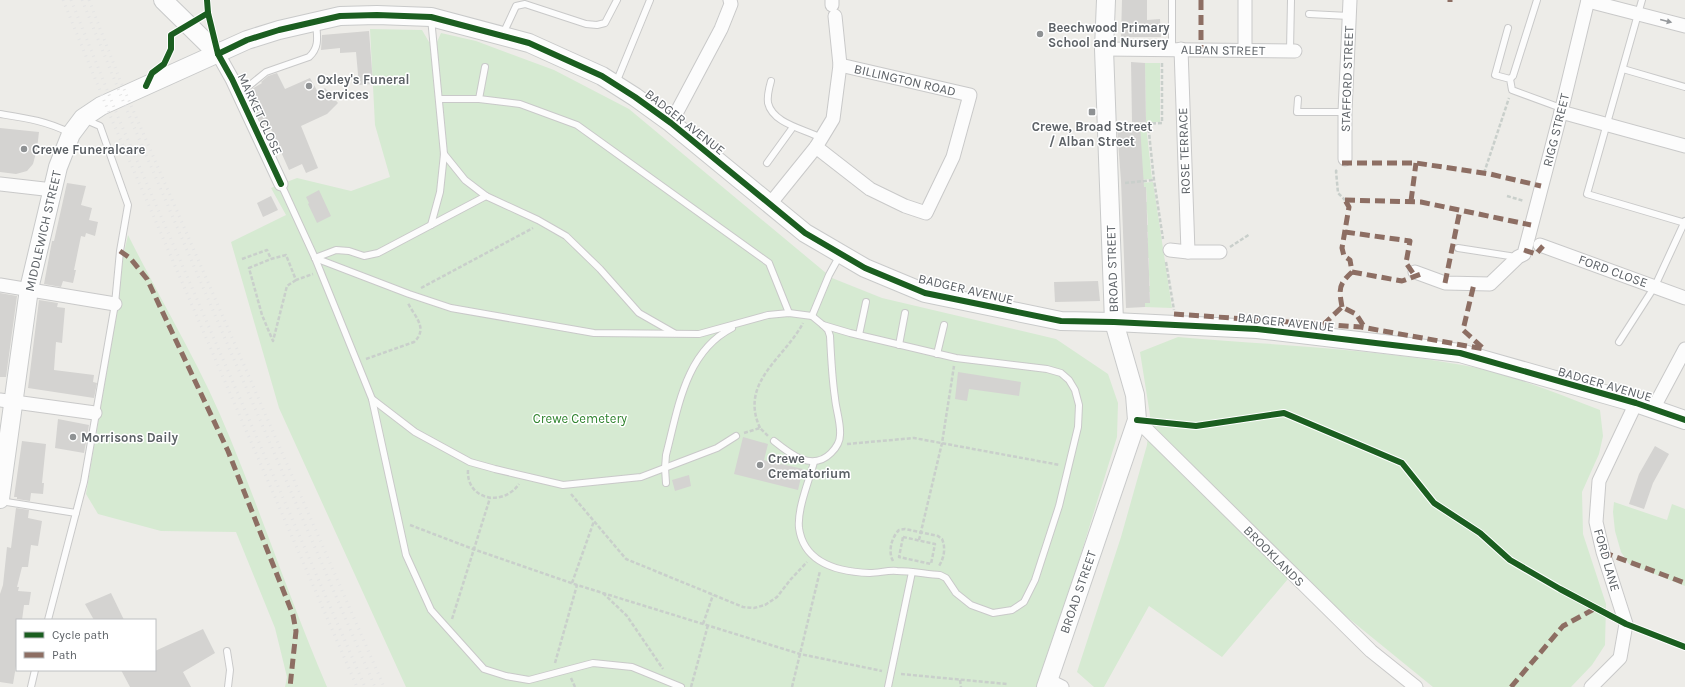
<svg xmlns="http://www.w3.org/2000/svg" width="1685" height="687" viewBox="0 0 1685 687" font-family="Karla,sans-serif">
<rect width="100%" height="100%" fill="#edece8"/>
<!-- green -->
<g fill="#d6ead2">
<polygon points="370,29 422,30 429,42 437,42 441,33 476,41 554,70 629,109 832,278 882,298 1056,339 1108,374 1118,403 1117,437 1040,687 406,687 279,408 231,242 286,215 271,188 297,178 351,191 390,177 375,125"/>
<polygon points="1145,63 1160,63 1160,122 1146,122"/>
<polygon points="1146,125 1152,179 1137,180 1134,126"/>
<polygon points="1153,182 1172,308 1145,307 1145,303 1150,303 1150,292 1144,292 1144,286 1150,286 1149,275 1143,270 1149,270 1149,258 1142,258 1142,252 1148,252 1148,241 1142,241 1142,238 1148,238 1148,232 1141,232 1141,225 1148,225 1147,210 1140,210 1140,202 1147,202 1146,187 1139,187 1139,183"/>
<path d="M128 235C162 303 202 368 230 438 264 521 292 605 327 687H285L287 677 275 628 236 532 161 531 98 514 86 494 118 305 123 257Z"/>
<path d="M1178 337C1270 345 1364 348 1456 364 1506 372 1553 392 1600 410L1603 436 1599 454 1582 492 1583 534 1606 604 1605 645 1592 665 1571 687H1433L1293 573 1222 657 1149 606 1104 687H1094L1077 672 1121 537 1147 445 1150 415 1140 352Z"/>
<polygon points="1614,502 1667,520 1672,504 1685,509 1685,586 1629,564 1621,552 1615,531 1613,512"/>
</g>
<!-- building -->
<g fill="#d4d3d1">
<polygon points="1122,0 1147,0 1147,20 1160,19 1161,37 1121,37"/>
<polygon points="369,31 373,84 359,85 356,52 340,53 340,48 321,50 322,35"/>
<polygon points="1131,62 1145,63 1146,122 1132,122"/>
<polygon points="277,73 285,89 310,78 319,94 325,88 338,103 327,114 301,126 318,168 306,173 302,164 289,170 270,127 264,129 247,92 262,83 261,82 268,76"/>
<polygon points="1140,125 1144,187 1146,187 1150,303 1145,303 1145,307 1126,308 1121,181 1117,127"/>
<polygon points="0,128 39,132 37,149 33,164 27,171 16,174 0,172"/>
<polygon points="67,183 86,186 81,205 92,208 89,220 98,222 95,236 86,233 85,237 81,236 74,270 76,270 73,283 63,281 61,287 44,284 52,241 54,241"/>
<polygon points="319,190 331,216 317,223 308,204 309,203 306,197"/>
<polygon points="271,196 278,210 263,217 257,203"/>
<polygon points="1098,281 1100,301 1055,302 1054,282"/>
<polygon points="0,293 17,296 6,377 0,377"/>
<polygon points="39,300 58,303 57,307 65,308 62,343 56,342 54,370 94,375 93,382 97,383 94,398 28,388"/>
<polygon points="958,372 1021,382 1019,396 969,389 967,401 955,399"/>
<polygon points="58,419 89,425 84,453 55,448"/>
<polygon points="743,437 768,444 764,460 803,469 798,490 734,474"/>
<polygon points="22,441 46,444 42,483 44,483 43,494 31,493 30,501 17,499 17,497 14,497"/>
<polygon points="1655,446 1669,454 1653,483 1644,509 1629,504 1639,474"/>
<polygon points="689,475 691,486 675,491 672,480"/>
<polygon points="16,508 29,510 28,518 42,521 38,546 31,545 28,567 22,567 17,587 19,587 18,591 31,592 29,605 24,605 22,620 17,620 17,660 13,684 0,682 0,594 3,585 7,547 11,548"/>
<polygon points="111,593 124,620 94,620 85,604"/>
<polygon points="203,629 215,653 183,672 191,687 130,687 121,670 155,670 155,651"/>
</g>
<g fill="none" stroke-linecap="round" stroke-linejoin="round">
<defs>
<g id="lane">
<polyline points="1642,0 1587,194 1685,223"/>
<polyline points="1309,14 1349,16"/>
<polyline points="431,18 444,154 440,192 431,225"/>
<polyline points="1508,28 1495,75 1510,79 1512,90 1561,108"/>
<polyline points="503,34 516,6 525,4 586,24 597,25 605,23 617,0"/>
<polyline points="1172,49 1172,0"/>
<polyline points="1290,50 1291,0"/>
<polyline points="1623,69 1685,87"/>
<polyline points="1510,79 1513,76 1537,0"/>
<path d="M771 81C769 88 767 96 768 103 773 124 805 129 821 138"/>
<polyline points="616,83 650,0"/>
<path d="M238 92 250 85 266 72 309 57C320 47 317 36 316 23"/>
<polyline points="439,99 479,99 520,104 577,125 769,263 789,313"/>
<polyline points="479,99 485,67"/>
<polyline points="1298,99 1297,112 1345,112"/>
<path d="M0 114C25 118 47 121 70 133"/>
<polyline points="444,154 465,180 486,196"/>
<polyline points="767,163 793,127"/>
<polyline points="281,184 315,258 372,399 415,432 470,462 495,469 563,485 641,477 717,448 736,436"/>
<polyline points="1458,248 1516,257"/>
<path d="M315 258 409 294 451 308 594 333 699 334 768 315 789 313 812 316 823 325 828 330 830 336C831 357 832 378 835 398 836 410 841 423 840 435 840 443 836 448 831 453 812 472 790 454 774 441"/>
<polyline points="315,258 336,250 349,251 364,256 378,253 486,196 538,220 566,236 600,269 639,313 674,333"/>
<polyline points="812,316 829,275 840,255"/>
<polyline points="859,335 866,302"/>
<polyline points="1619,342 1655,286 1685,221"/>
<polyline points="899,345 905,313"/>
<polyline points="937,354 944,325"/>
<polyline points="372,399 406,555 431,610 484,669 506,676 529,680 593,663 632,667 681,687"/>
<path d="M814 462C809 481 797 509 799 528 804 564 839 572 870 573 879 573 888 570 897 571 911 571 926 574 940 575L946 578 956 593 971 605 993 613 1012 610 1024 602 1035 580 1059 506 1078 427 1079 405 1075 390 1069 380 1061 373 1047 369 956 358 850 333 823 325"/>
<path d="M666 483 665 468 666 455C678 409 685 352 732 328"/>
<polyline points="0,501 76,513"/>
<polyline points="48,620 84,482 115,304 120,251 128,205 100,126 86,120"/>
<polyline points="227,651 230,670 228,687"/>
<polyline points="31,687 35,670"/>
<polyline points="888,687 912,572"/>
</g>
<g id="street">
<polyline points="832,0 832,5"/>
<polyline points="1588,1 1685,26"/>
<polyline points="1104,49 1295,51"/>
<polyline points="1181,49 1188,252"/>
<polyline points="1245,50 1245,0"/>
<polyline points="218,54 232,79 281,184"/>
<polyline points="1561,112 1685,146"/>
<polyline points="671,123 721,29 731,4 730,0"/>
<polyline points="816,147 870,189 905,206 926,213 953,157 970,95 840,65"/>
<polyline points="1345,159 1345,112 1350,0"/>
<polyline points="0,184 53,190"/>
<polyline points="770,204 816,147 833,119 840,65 835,16"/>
<polyline points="1540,245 1685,298"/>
<polyline points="1170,250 1188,252 1220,252"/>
<polyline points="1415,272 1445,283 1490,284 1518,257 1524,254 1561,112 1588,0"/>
<polyline points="0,285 115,304"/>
<polyline points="0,400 95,413"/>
<polyline points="1653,409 1685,349"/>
<polyline points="1137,420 1371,651 1416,687"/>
<polyline points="1048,680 1062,687"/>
<polyline points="1591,687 1620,658 1626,624 1603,552 1596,522 1599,481 1636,403"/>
</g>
<g id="secondary">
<polyline points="163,0 218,54"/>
<polyline points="0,499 29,289 58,167 71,134 83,118 101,106 247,40 279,30 340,16 377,15 431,17 529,43 602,76 635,97 671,123 805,233 865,268 925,293 1061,321 1114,322 1257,329 1460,353 1636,403 1685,420"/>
<polyline points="1046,687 1137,420 1135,395 1114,322 1104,49 1106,0"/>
</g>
</defs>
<!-- lane casing -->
<use href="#lane" stroke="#c9c9c9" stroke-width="8"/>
<!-- street casing -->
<use href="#street" stroke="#c9c9c9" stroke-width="15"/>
<!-- secondary casing -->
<use href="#secondary" stroke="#c9caca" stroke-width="20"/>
<!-- path -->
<g stroke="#c9cfcb" stroke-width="2.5" stroke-dasharray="4 2" stroke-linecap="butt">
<polyline points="1148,123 1154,180 1163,239"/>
<polyline points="1122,125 1162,123 1162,62"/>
<polyline points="1337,170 1336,171 1338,193 1345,200"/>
<polyline points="1484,173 1509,98"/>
<polyline points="1125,183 1154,180"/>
<polyline points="1507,196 1524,201"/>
<polyline points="1230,247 1250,234"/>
<polyline points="242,259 267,250 271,259"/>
<polyline points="1166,262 1174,310"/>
<polyline points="296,280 287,286 273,341 262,315 249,268 271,259 286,255 296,280 313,274"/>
<polyline points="421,288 533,228"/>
<path d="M366 359 414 342C429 328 414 316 408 303"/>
<path d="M760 428C739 382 784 359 803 323"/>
<polyline points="744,433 760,428 768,436"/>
<polyline points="847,444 914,438 1060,465"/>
<path d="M468 470C466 499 502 508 519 484"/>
<polyline points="571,494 626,559 743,607 754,608 765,605 777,597 791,579 807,562"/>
<polyline points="410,525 473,549 577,585 800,654 882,671"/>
<polygon points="903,537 935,544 931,564 899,557"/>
<polyline points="919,540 942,443 954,366"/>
<path d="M893 561C888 552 891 538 899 530L905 529 938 536 942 539C946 548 944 558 939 566"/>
<polyline points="572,583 594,521"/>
<polyline points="603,593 627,616 663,669"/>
<polyline points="452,619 490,498"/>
<polyline points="703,624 713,595"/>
<polyline points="555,663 577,585"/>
<polyline points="901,674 1007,684"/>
<polyline points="571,678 575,687"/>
<polyline points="960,680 961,687"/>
<polyline points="691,687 708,625"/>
<polyline points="792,687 820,571"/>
</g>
<!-- lane -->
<use href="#lane" stroke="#fcfcfc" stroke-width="6"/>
<!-- street -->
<use href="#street" stroke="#fcfcfc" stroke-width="13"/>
<!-- secondary -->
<use href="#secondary" stroke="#fcfcfc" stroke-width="18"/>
<!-- rail -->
<g stroke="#e4e4e4" stroke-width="3" stroke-dasharray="1 5" stroke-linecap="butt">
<polyline points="63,0 112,120 357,687"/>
<polyline points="71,0 118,117 365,687"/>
<polyline points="82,0 128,113 375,687"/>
<polyline points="89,0 120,80 384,687"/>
</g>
<!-- quiet -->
<g stroke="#8d6e63" stroke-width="5" stroke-dasharray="10 5" stroke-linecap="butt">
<polyline points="1201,0 1201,49"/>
<polyline points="1450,2 1450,0"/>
<polyline points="1342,163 1416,163 1490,174 1541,186"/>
<polyline points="1345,200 1421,202 1531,225"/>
<polyline points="1411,201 1416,163"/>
<polyline points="1345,232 1410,241 1406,263 1415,276"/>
<polyline points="1524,250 1536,254 1543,246"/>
<polyline points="120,251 130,258 147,279 228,451 293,615 296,631 290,687"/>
<polyline points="1352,272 1402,281 1421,274"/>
<polyline points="1445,283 1460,210"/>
<path d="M1342 307C1339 289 1338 285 1352 272L1350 260 1344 256 1342 248 1349 207 1345 200"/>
<polyline points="1174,314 1361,327 1484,349 1463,330 1474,284"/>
<polyline points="1323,325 1342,307 1356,314 1365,328"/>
<polyline points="1603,552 1685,583"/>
<polyline points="1511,687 1563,626 1596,608"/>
</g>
<defs>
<g id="cycleway">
<polyline points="208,13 218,54 232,79 281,184"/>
<polyline points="218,54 247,40 279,30 340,16 377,15 431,17 529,43 602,76 635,97 671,123 805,233 865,268 925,293 1061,321 1114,322 1257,329 1460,353 1636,403 1685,420"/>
<polyline points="146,86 152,73 164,64 171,49 171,35 208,13 207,0"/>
<polyline points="1137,420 1196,426 1284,413 1402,463 1434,503 1480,533 1510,560 1560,589 1626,624 1685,647"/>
</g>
</defs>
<!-- cycleway casing -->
<use href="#cycleway" stroke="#fff" stroke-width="8"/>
<!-- cycleway -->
<use href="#cycleway" stroke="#1b5e20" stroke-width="6"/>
</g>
<!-- one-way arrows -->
<defs><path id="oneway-solid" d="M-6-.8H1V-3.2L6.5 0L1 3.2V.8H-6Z"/></defs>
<use fill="#95989b" href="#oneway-solid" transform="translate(1666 21) rotate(14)"/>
<!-- markers -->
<g fill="#8f9294" stroke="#fff" stroke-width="1.5">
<circle cx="1040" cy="34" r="4"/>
<circle cx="309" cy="86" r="4"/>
<rect x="1088" y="108" width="8" height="8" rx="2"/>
<circle cx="24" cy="149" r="4"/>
<circle cx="73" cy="437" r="4"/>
<circle cx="760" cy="465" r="4"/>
</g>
<g text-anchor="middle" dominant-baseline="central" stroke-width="3" stroke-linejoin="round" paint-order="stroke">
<!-- poi labels -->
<g font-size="13" font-weight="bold" fill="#5d6267" stroke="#fff" text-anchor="start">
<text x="1048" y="27">Beechwood Primary<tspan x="1048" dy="15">School and Nursery</tspan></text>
<text x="317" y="79">Oxley's Funeral<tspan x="317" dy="15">Services</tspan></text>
<text x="1092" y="126" text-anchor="middle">Crewe, Broad Street<tspan x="1092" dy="15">/ Alban Street</tspan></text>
<text x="32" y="149">Crewe Funeralcare</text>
<text x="81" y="437">Morrisons Daily</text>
<text x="768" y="458">Crewe<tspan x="768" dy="15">Crematorium</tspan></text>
</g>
<!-- street labels -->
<g font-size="13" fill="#5d6267" stroke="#fff">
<text transform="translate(1223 50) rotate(1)">ALBAN STREET</text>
<text transform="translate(1347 79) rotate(-88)">STAFFORD STREET</text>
<text transform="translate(905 80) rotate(13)">BILLINGTON ROAD</text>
<text transform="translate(260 114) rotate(65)">MARKET CLOSE</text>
<text transform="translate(685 122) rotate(38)">BADGER AVENUE</text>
<text transform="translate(1556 130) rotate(-76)">RIGG STREET</text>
<text transform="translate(1184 151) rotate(-92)">ROSE TERRACE</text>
<text transform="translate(43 231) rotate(-77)">MIDDLEWICH STREET</text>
<text transform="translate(1112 269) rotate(-92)">BROAD STREET</text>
<text transform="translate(1613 271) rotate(20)">FORD CLOSE</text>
<text transform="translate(966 289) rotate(13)">BADGER AVENUE</text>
<text transform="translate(1286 322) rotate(6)">BADGER AVENUE</text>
<text transform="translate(1605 384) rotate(16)">BADGER AVENUE</text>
<text transform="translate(1274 556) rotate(45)">BROOKLANDS</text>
<text transform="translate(1607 560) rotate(74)">FORD LANE</text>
<text transform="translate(1078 592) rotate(-71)">BROAD STREET</text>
</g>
<!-- park labels -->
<g font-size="13" fill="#30842f" stroke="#fff">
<text x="580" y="418">Crewe Cemetery</text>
</g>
</g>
<!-- legend -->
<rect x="16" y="619" width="140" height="52" fill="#ffffff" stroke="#bec0c2"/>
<rect x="24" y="632" width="20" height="6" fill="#1b5e20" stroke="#bec0c2"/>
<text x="52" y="639" font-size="12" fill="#5d6267">Cycle path</text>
<rect x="24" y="652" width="20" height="6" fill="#8d6e63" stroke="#bec0c2"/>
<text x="52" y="659" font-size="12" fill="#5d6267">Path</text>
</svg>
